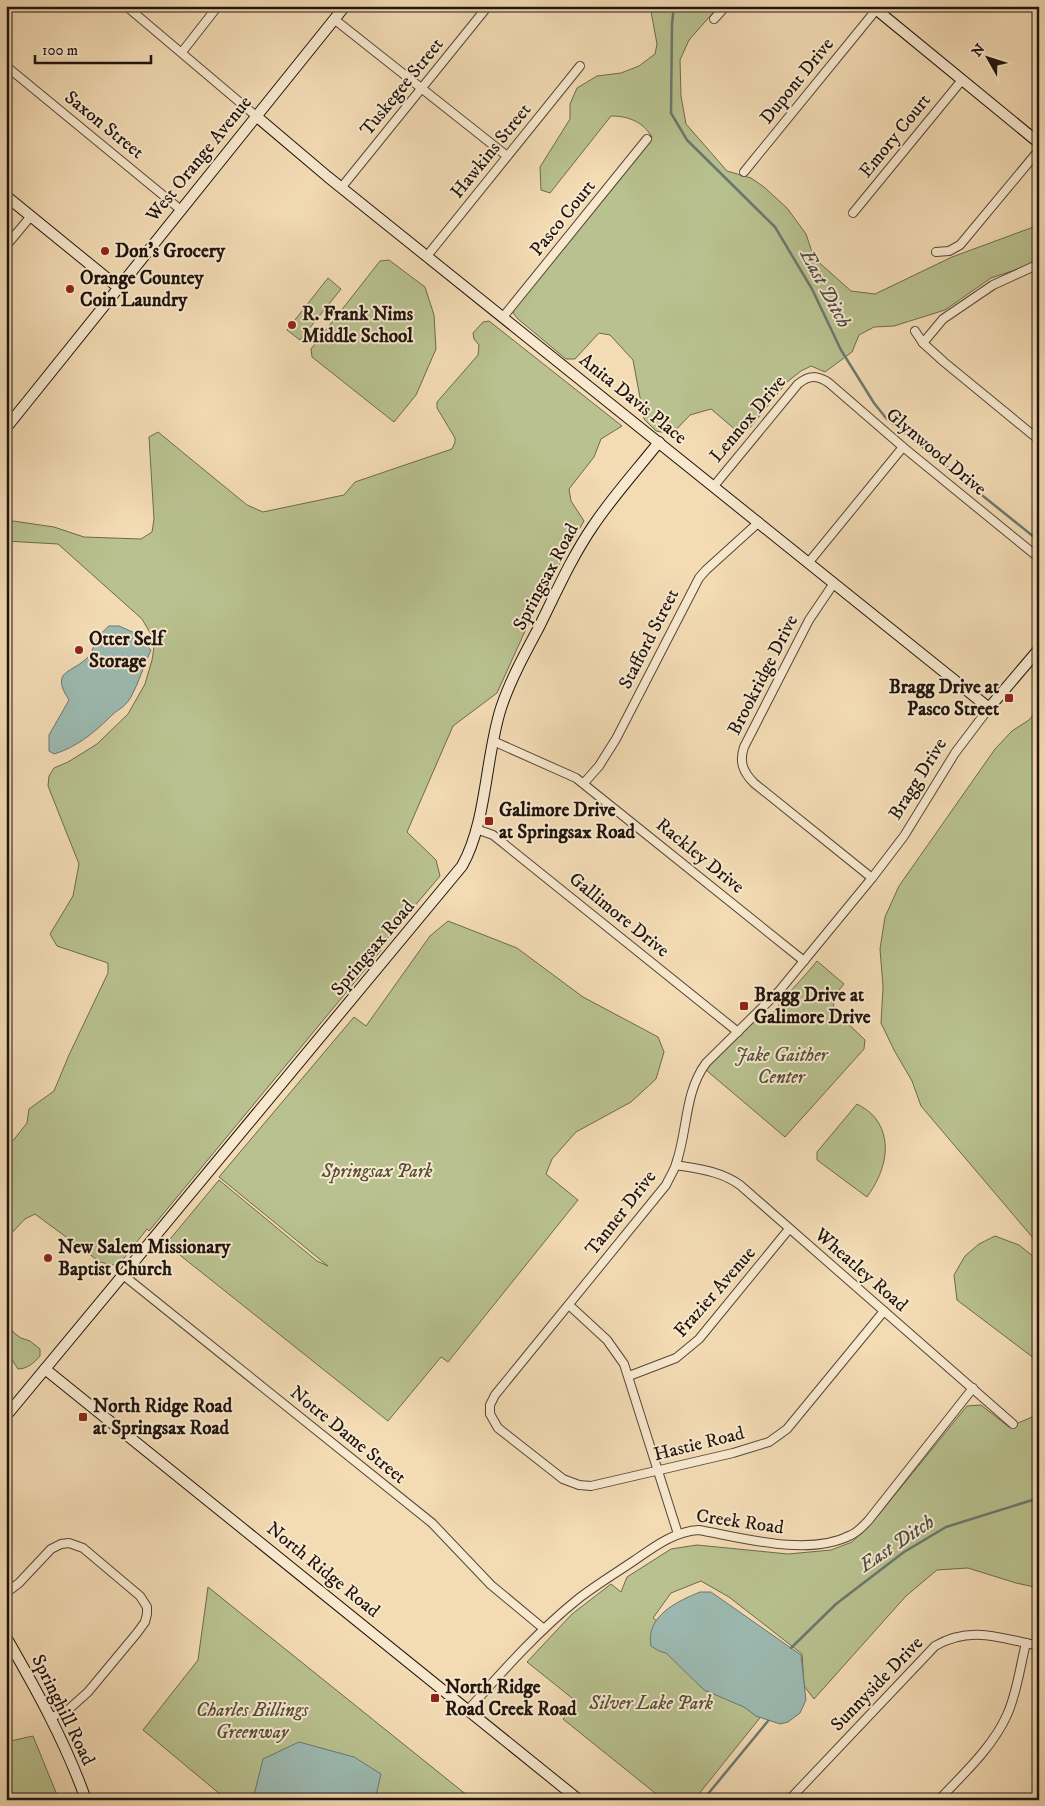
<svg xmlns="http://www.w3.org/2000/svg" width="1045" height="1806" viewBox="0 0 1045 1806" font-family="'IM FELL DW Pica',serif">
<rect width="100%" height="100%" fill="#f3dbb4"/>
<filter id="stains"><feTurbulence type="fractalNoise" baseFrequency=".004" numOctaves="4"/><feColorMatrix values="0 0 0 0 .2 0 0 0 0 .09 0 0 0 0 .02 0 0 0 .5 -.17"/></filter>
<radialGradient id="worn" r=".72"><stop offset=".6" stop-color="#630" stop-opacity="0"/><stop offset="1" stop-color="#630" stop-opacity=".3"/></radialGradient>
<!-- green -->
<g fill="#b8c18f" stroke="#6c6a4e">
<path d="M650 6H719L689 40 680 60 681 96 686 124 727 171 751 178 764 187 787 208 806 234 814 258 851 291 875 294 952 257 1039 225V262L991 278 945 310 894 326 874 327 859 335 852 352 825 372 811 366 801 371 787 382 749 429 737 431 711 409 690 415 672 434 656 431 644 419 633 360 610 335 599 333 575 359H566L518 319 513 313 515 308 652 137C643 122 629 116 611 116L550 193 541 190 540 167 570 119V104L577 88 597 76 621 73 639 66 655 54 657 44Z"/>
<polygon points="389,260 425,287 434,315 436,349 416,395 394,422 312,357 311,349 380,261"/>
<polygon points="328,278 341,289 300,340 287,330"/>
<polygon points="489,321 622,426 601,439 594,457 569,489 571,501 584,521 540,598 497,693 453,726 407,832 436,860 440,876 380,947 382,949 149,1231 147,1229 121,1262 113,1265 100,1262 35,1214 25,1219 6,1239 6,1153 8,1147 27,1123 29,1109 54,1091 69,1055 108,973 108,963 57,946 50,934 73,896 79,864 48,786 49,776 54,768 68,762 97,744 128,714 145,684 152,660 155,641 142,619 58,544 6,541 6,520 54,527 84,537 141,539 152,532 154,519 149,437 158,432 247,505 263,512 344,495 355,482 452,449 455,442 455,438 437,408 437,402 478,355 479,345 474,339 473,333 483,322"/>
<polygon points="1039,708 1039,1245 921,1106 912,1081 894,1050 881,1023 883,987 880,949 885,917 899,886 995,749 1012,731 1029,720"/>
<polygon points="448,921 517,948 583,997 658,1037 664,1052 656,1079 631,1102 576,1132 552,1159 546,1174 578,1200 448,1362 441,1357 388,1421 166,1244 219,1180 317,1261 328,1266 219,1177 354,1017 366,1026 430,936"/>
<path d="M817 961 844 984 833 997 834 1010 865 1040 864 1049 785 1137 706 1070 718 1055 760 1016H771C784 996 802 980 817 961Z"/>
<path d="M857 1104C864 1108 871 1112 876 1119 894 1144 883 1175 867 1197L817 1160V1152Z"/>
<polygon points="995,1236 1019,1245 1039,1261 1039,1362 957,1300 954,1275 965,1256 979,1244"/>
<path d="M6 1321 14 1333 21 1338 30 1341 40 1349V1356C34 1363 27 1369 18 1369 6 1352 6 1340 6 1321Z"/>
<polygon points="981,1405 1009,1427 1039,1414 1039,1588 1016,1583 968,1568 937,1570 906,1596 814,1699 804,1686 802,1654 729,1597 701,1581 671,1593 653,1618 767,1709 694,1800 650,1800 655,1793 563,1719 577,1702 527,1662 572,1614 611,1584 621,1592 627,1577 671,1549 697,1545 788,1554 831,1550 852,1542 872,1523 967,1406"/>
<polygon points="208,1587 473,1800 227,1800 143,1730 198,1660"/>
<polygon points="33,1736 59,1800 6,1800 6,1742"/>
</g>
<!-- water -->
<g fill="#9cbab2" stroke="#6a7870">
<path d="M109 626H119L146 638 144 643 151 650C144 665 139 682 131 697 123 710 117 709 109 718 94 733 75 748 54 754L49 751V735L69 700C49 669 73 674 89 656 93 651 93 646 96 641 99 636 104 630 109 626Z"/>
<path d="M700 1592H711L801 1655 806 1700 800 1713 788 1722 780 1724 756 1716 744 1707 704 1690 666 1653 659 1651 651 1646C645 1616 678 1601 700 1592Z"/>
<polygon points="299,1742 354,1757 381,1774 375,1800 255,1800 254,1795 263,1759"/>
</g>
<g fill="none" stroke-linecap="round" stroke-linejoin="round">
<!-- stream -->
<g stroke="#6a7870" stroke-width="2.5">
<polyline points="674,6 672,24 671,113 687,140 775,227 812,289 841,350 874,403 886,418 1039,541"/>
<polyline points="791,1648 836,1604 904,1552 946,1527 1039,1498"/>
<polyline points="703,1800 768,1721"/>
</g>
<defs>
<g id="street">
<polyline points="126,6 256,116"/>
<polyline points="334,19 507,156"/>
<polyline points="714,19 726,6"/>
<polyline points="182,52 218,6"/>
<polyline points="6,66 181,210"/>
<polyline points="744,172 876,10"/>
<polyline points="341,188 488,6"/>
<polyline points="853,213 962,80"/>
<polyline points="6,246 31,216"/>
<polyline points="936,252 949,251 960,245 1039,150"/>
<polyline points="427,256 580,66"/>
<polyline points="503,317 647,139"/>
<polyline points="915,331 923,343 944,362 1039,440"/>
<polyline points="923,343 943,319 993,285 1039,264"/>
<path d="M714 486 798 384C809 375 817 375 829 383L903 447 1039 558"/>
<polyline points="809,562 903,447"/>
<path d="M834 583 809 620 744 747C739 762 743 772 754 783L872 878"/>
<polyline points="493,741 576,778 804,961"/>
<polyline points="584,783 599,766 616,739 699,578 706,570 759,522"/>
<polyline points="476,829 493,835 738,1032"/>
<path d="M676 1165C698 1169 721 1171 740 1185L1013 1424"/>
<polyline points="123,1275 432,1523 491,1585 544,1629"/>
<polyline points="569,1305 607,1340 624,1364 678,1534"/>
<path d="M884 1311 787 1429 769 1442 733 1453 591 1486 579 1485 563 1479 498 1428 490 1414V1405L495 1395 666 1185C669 1178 674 1171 676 1164 688 1130 684 1093 706 1063L780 990 872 878 904 836 955 753 989 708"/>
<polyline points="629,1376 676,1358 699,1339 789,1229"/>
<polyline points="6,1593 19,1583 51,1549 61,1544 69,1543 83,1548 140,1596 147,1607 147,1614 145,1622 137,1633 88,1692 69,1709 50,1718"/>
<path d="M468 1710C503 1671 537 1632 578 1599 596 1585 616 1573 635 1560 654 1547 675 1531 699 1530 743 1538 809 1557 851 1535 858 1532 863 1526 868 1521L973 1388"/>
<path d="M789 1800 935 1646C970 1625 1001 1638 1039 1646"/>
<path d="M939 1800C964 1773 992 1748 1007 1715 1017 1693 1020 1667 1026 1643"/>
</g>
<g id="secondary">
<polyline points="872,6 1039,143"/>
<polyline points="256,116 328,177 989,708 1039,649"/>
<polyline points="6,196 119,288"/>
<polyline points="6,428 345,6"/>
<polyline points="45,1369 579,1800"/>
<path d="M6 1416 462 866C487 822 485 758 501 708 510 681 524 655 538 629 555 595 571 558 593 526 613 496 637 470 659 442"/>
<path d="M6 1637C36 1689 66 1743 86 1800"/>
</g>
</defs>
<!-- street casing -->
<use href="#street" stroke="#554637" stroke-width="10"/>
<!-- secondary casing -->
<use href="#secondary" stroke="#20140d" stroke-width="12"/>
<!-- street -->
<use href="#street" stroke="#f7e8ce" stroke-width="8"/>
<!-- secondary -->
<use href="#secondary" stroke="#f7e8ce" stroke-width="10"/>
</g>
<!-- markers -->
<g fill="#8f2418" stroke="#f7e8ce" stroke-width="2">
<circle cx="105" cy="251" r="5"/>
<circle cx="70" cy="289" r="5"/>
<circle cx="292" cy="325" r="5"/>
<circle cx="79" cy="650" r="5"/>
<rect x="1004" y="693" width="10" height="10" rx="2.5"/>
<rect x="484" y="816" width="10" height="10" rx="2.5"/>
<rect x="739" y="1001" width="10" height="10" rx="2.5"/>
<circle cx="48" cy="1258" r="5"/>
<rect x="78" y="1412" width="10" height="10" rx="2.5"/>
<rect x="430" y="1693" width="10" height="10" rx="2.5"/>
</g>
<g text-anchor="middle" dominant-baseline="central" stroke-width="4" stroke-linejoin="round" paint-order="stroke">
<!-- street labels -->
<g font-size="19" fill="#20140d" stroke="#f7e8ce">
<text transform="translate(797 81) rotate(-51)">Dupont Drive</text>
<text transform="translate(402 87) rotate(-51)">Tuskegee Street</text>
<text transform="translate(104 125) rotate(39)">Saxon Street</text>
<text transform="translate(895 136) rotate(-51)">Emory Court</text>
<text transform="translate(491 151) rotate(-51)">Hawkins Street</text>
<text transform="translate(199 159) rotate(-51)">West Orange Avenue</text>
<text transform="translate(563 218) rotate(-51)">Pasco Court</text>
<text transform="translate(633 399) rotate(39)">Anita Davis Place</text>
<text transform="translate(748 419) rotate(-50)">Lennox Drive</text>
<text transform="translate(936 452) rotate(40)">Glynwood Drive</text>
<text transform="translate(546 577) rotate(-62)">Springsax Road</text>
<text transform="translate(649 639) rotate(-63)">Stafford Street</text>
<text transform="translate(763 675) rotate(-63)">Brookridge Drive</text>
<text transform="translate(918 779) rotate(-58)">Bragg Drive</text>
<text transform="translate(700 856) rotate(39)">Rackley Drive</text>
<text transform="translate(619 915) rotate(39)">Gallimore Drive</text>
<text transform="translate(373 948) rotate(-50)">Springsax Road</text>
<text transform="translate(621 1213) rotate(-52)">Tanner Drive</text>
<text transform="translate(861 1270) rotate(41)">Wheatley Road</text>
<text transform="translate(715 1292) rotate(-49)">Frazier Avenue</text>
<text transform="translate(348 1435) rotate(39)">Notre Dame Street</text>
<text transform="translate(699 1444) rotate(-14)">Hastie Road</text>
<text transform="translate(740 1522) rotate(8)">Creek Road</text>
<text transform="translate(323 1570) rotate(39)">North Ridge Road</text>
<text transform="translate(877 1684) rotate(-46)">Sunnyside Drive</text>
<text transform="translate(63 1710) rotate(64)">Springhill Road</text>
</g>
<!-- poi labels -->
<g font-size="19" font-weight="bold" fill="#20140d" stroke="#f7e8ce" text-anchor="start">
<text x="115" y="251">Don's Grocery</text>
<text x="80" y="278">Orange Countey<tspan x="80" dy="22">Coin Laundry</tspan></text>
<text x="302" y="314">R. Frank Nims<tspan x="302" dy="22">Middle School</tspan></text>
<text x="89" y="639">Otter Self<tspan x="89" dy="22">Storage</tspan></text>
<text x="999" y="687" text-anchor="end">Bragg Drive at<tspan x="999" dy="22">Pasco Street</tspan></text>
<text x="499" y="810">Galimore Drive<tspan x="499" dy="22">at Springsax Road</tspan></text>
<text x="754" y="995">Bragg Drive at<tspan x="754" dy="22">Galimore Drive</tspan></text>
<text x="58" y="1247">New Salem Missionary<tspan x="58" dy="22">Baptist Church</tspan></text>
<text x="93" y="1406">North Ridge Road<tspan x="93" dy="22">at Springsax Road</tspan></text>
<text x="445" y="1687">North Ridge<tspan x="445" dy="22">Road Creek Road</tspan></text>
</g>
<!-- park labels -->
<g font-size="19" font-style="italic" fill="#55513a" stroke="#f7e8ce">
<text x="781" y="1055">Jake Gaither<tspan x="781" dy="22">Center</tspan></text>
<text x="377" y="1171">Springsax Park</text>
<text x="651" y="1703">Silver Lake Park</text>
<text x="252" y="1710">Charles Billings<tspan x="252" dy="22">Greenway</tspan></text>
</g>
<!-- water labels -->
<g font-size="20" font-style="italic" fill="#4b4e47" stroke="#f7e8ce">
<text transform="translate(825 289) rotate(62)">East Ditch</text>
<text transform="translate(897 1544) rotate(-34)">East Ditch</text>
</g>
</g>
<!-- margin -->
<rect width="1045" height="1806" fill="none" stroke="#f3dbb4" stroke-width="25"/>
<rect x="8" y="8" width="1030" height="1791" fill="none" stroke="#20140d" stroke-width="2.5"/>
<rect x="12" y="12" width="1020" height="1781" fill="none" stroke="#20140d"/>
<!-- north arrow -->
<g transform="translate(988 58) rotate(309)" stroke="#f7e8ce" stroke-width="4" paint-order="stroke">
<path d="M0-4L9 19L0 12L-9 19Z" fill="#20140d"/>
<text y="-8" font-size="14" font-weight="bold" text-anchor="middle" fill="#20140d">N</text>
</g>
<!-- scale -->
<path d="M35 55v8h116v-8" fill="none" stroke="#20140d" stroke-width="2.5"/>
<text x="42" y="55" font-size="15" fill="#20140d" stroke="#f7e8ce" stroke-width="4" paint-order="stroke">100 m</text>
<rect width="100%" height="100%" filter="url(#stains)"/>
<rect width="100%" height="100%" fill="url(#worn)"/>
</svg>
